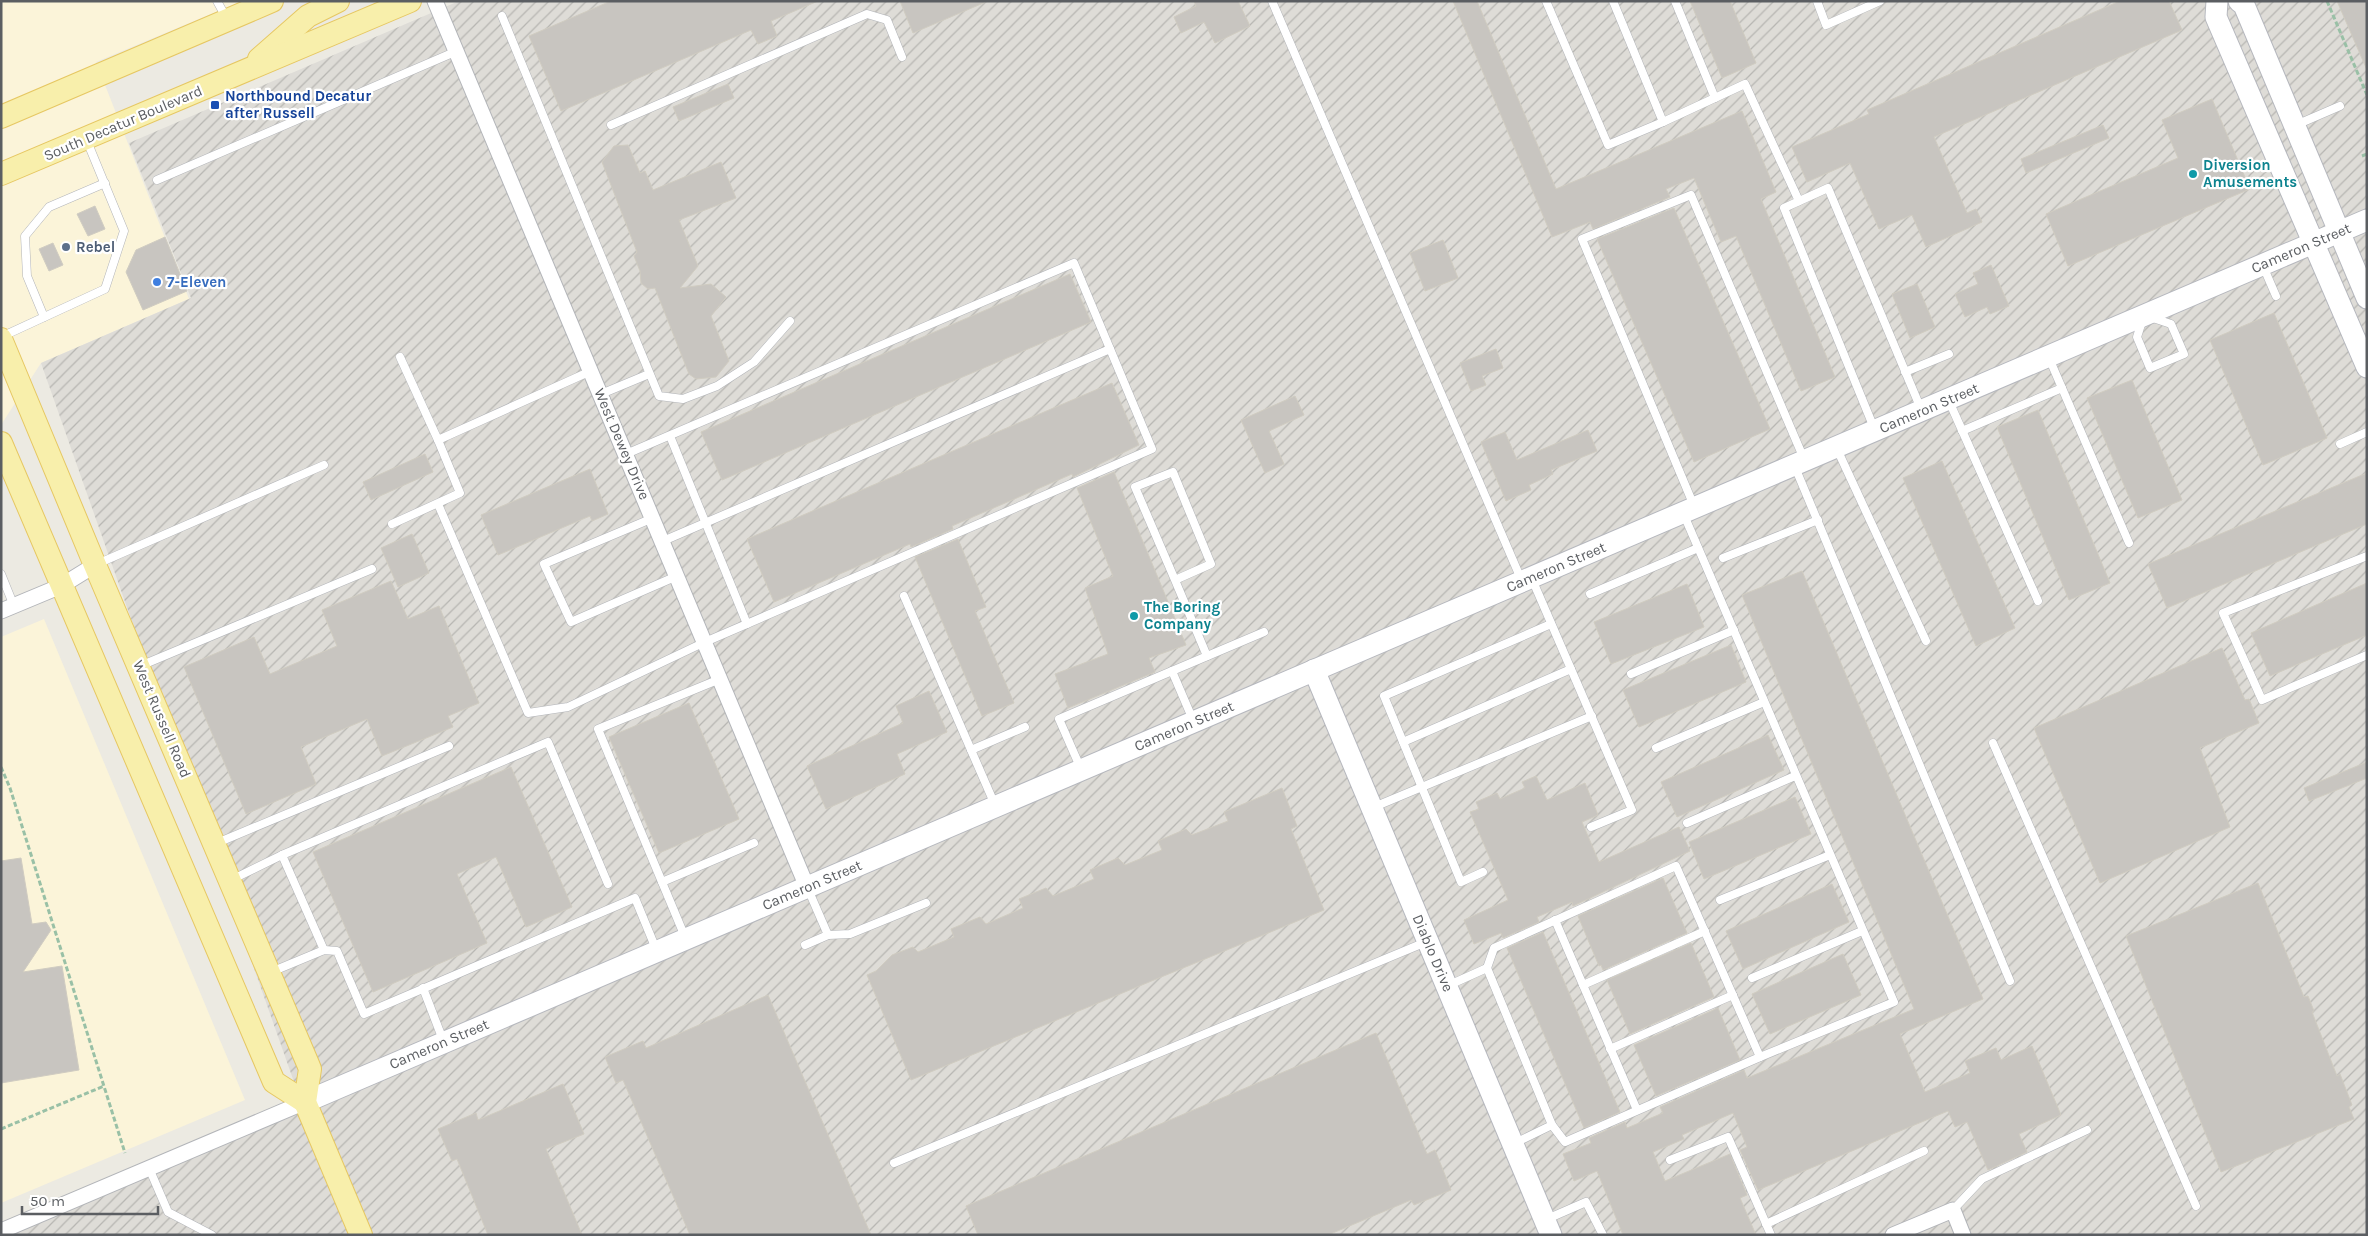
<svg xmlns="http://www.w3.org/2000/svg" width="2368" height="1236" viewBox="0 0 2368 1236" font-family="Karla,sans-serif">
<defs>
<pattern id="industrial-furrows" width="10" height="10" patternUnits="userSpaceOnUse" patternTransform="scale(1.25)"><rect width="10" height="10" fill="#dedcd7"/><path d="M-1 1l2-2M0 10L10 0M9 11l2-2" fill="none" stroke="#b7b6b2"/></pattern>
</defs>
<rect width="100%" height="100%" fill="#eceae2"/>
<!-- commercial -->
<g fill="#fbf4d9">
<polygon points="1,1 242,1 96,62 189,299 41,363 1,425"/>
<polygon points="44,619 245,1100 1,1203 1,637"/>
</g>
<!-- industrial -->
<polygon fill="url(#industrial-furrows)" points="459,1 2367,1 2367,1235 1,1235 300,1099 41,363 191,298 129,143"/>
<!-- building -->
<g fill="#c8c5c0" stroke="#d0ccc1">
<polygon points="611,1 818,1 771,21 777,36 758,44 751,30 561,111 529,36"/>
<polygon points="900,1 988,1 913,33"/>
<polygon points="1194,1 1238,1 1250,26 1215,43 1204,22 1181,33 1174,17 1196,6"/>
<polygon points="1453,1 1477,1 1556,189 1742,111 1776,192 1761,199 1835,377 1801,391 1736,236 1721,242 1694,178 1666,189 1670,197 1593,229 1590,222 1552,237"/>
<polygon points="1690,1 1730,1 1756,63 1722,78"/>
<polygon points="2120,1 2169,1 2182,30 1934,137 1967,213 1976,209 1982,222 1926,247 1912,215 1879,229 1850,163 1807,182 1792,147 1869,114 1867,110"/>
<polygon points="2337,1 2367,1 2367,70"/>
<polygon points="728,84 734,98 679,121 673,107"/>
<polygon points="2212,99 2250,189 2068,266 2046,214 2178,158 2162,120"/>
<polygon points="2103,125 2109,138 2026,173 2021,159"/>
<polygon points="628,145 640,173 645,171 653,190 721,162 736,198 679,220 698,266 680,288 711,284 726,297 711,316 729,361 716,377 696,379 689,374 655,288 648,289 641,283 640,271 634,256 637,252 602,162 614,146"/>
<polygon points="95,206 105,229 88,236 77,214"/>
<polygon points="1674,208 1770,429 1694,462 1597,239"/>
<polygon points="165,237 187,291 143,310 126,272 136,250"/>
<polygon points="1443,240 1458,278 1425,291 1410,253"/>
<polygon points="53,243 63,265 49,271 39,249"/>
<polygon points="1991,265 2009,306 1990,314 1987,307 1965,317 1955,294 1978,284 1973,273"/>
<polygon points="1070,274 1091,322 722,480 701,432"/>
<polygon points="1917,284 1935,327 1910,338 1892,294"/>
<polygon points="2274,313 2327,438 2263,465 2210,340"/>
<polygon points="1496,349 1503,368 1482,376 1486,385 1471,391 1460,363"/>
<polygon points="2132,380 2182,500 2138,518 2087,398"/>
<polygon points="1112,383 1139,445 1073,477 1072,474 952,526 953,529 911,547 910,544 774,602 747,539"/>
<polygon points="1295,396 1304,415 1269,431 1284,464 1265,473 1241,420"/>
<polygon points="2038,410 2110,583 2069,600 1997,427"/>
<polygon points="1588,430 1597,451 1551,470 1553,474 1529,485 1531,490 1506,501 1481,442 1505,432 1517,460"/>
<polygon points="425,454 433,472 371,500 363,482"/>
<polygon points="1942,461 2015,628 1976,646 1903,478"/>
<polygon points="590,469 608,514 592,521 590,516 498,555 481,515"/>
<polygon points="1114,472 1186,645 1149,658 1155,672 1068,708 1055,674 1108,654 1085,588 1113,576 1077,488"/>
<polygon points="2367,473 2367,524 2167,608 2148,564"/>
<polygon points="412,534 429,573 398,587 381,548"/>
<polygon points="958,539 986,607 975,611 1014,703 982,716 915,557"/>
<polygon points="1802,571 1983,999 1900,1034 1925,1092 1970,1073 1965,1061 1996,1048 2001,1060 2032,1046 2061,1115 2019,1134 2027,1152 1988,1170 1967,1122 1955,1127 1948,1111 1758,1190 1740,1150 1747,1147 1733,1113 1682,1135 1684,1139 1653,1152 1665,1181 1730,1154 1747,1195 1740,1198 1756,1235 1623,1235 1597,1171 1574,1181 1563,1154 1591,1143 1589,1138 1625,1122 1627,1128 1663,1113 1660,1107 1744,1070 1747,1078 1914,1009 1742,595"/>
<polygon points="391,581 408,619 439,606 479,703 448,716 453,727 382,756 367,719 301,747 316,784 246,814 184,667 254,637 270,674 337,646 322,610"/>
<polygon points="2367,583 2367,635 2270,676 2251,633"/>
<polygon points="1687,584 1704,627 1611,664 1594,622"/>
<polygon points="1731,645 1746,682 1639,727 1623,690"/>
<polygon points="2222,648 2245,700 2249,699 2259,723 2200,748 2230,827 2100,883 2034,728"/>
<polygon points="929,691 947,732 897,754 905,774 826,809 807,766 903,723 896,706"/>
<polygon points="689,703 739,819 659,853 609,737"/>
<polygon points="1768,735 1784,770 1677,817 1661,782"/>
<polygon points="2367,762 2367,778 2309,801 2304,788"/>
<polygon points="511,767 572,907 526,927 496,857 457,874 487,943 373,992 313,852"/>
<polygon points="1536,776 1547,800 1585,783 1598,815 1582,822 1599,862 1679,827 1690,851 1573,906 1572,902 1537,917 1539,922 1503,938 1501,933 1474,944 1464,920 1508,900 1470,812 1479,809 1476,802 1497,793 1500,799 1525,788 1522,782"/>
<polygon points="1282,788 1297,826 1291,829 1324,910 911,1080 867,975 876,971 892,955 913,947 918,952 954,937 951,929 980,917 986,924 1023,908 1019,899 1046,888 1053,896 1094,879 1090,870 1118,858 1125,865 1162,850 1158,841 1186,829 1192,835 1228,821 1224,812"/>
<polygon points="1795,797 1811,834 1704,879 1689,842"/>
<polygon points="21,858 32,924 46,922 51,930 23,972 62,966 79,1070 1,1083 1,861"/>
<polygon points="1663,878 1687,933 1603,970 1601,965 1599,966 1578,916"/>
<polygon points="2258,883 2304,997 2308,996 2314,1011 2312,1012 2337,1076 2340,1074 2352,1105 2349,1107 2354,1119 2221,1172 2126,936"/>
<polygon points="1832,884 1849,922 1743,969 1726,931"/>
<polygon points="1543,932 1620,1112 1584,1128 1507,948"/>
<polygon points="1691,943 1714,997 1630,1034 1607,980"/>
<polygon points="1843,954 1861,995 1770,1034 1752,994"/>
<polygon points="768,995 871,1235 690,1235 623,1080 616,1083 605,1057 643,1041 646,1048"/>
<polygon points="1718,1008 1740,1060 1656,1096 1634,1045"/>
<polygon points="1376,1033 1427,1154 1435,1150 1451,1190 1414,1205 1411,1200 1328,1235 978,1235 966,1206"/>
<polygon points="563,1084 584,1134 546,1149 582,1235 488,1235 457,1159 452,1161 438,1129 476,1113 478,1120"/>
</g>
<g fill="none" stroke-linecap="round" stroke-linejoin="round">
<defs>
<g id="lane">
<polyline points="217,1 227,19"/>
<polyline points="1272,1 1521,579"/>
<polyline points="1546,1 1608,145 1663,122"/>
<polyline points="1613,1 1663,122 1745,84 1799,201"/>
<polyline points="1675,1 1715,98"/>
<polyline points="1817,1 1826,25 1880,1"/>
<polyline points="502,16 659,396 683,399 717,386 754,362 790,321"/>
<polyline points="611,125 867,14 887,20 902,57"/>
<polyline points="2296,125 2340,106"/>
<polyline points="157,180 457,51"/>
<polyline points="2263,266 2276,296"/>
<polygon points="2144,315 2171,324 2184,354 2150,368 2137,337"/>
<polyline points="44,317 27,276 25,236 49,207 105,183"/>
<polyline points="1,337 105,289 124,231 87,141"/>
<polyline points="400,357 438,440"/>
<polyline points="2049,358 2129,543"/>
<polyline points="1905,372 1949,354"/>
<polyline points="601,394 649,374"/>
<polyline points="1949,401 2038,601"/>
<polyline points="1874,428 1784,208 1828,188 1921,409"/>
<polyline points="1962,431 2062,388"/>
<polyline points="670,436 747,624"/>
<polyline points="2340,444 2367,432"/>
<polyline points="1837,449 1926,641"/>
<polyline points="1795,467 2010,981"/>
<polyline points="438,504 528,713 568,707 705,642 1152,449 1074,263 626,454"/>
<polyline points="1694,506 1582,239 1691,195 1804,459"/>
<polyline points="653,518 544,564 571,622 677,576"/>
<polyline points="392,524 460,493 438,440 591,371"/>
<polyline points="663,541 1110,349"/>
<polyline points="2367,556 2223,613 2262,700 2367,655"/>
<polyline points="1723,558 1818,520"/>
<polyline points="97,564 324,465"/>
<polyline points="1,574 14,606"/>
<polyline points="1532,579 1632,810 1591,827"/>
<polyline points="1175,580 1135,487 1173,472 1211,564 1175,580 1207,656"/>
<polyline points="1590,594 1698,548"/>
<polyline points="904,596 995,805"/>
<polyline points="140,666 372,569"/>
<polyline points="1631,674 1734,630"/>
<polyline points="1193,720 1172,671 1264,632"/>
<polyline points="1403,742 1571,669"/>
<polyline points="1993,743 2196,1206"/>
<polyline points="1656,748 1764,702"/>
<polyline points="971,750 1025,727"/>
<polyline points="1081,769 1059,719 1172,671"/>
<polyline points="1374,807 1592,716"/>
<polyline points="1687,823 1795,776"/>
<polyline points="217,843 449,746"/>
<polyline points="282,855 324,950"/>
<polyline points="1483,872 1461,882 1384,696 1551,624"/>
<polyline points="231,880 282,855 548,742 608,884"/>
<polyline points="662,882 754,843"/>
<polyline points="808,889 828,935 850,934 926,903"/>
<polyline points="1720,900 1830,855"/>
<polyline points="1555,920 1637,1110"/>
<polyline points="685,937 598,729 720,679"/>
<polyline points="805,945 828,935"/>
<polyline points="1487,968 1494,948 1676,866 1760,1057"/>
<polyline points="271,972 324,950 337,951 364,1014 635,898 656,949"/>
<polyline points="1752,978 1862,931"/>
<polyline points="1583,985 1705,931"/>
<polyline points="1447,986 1487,968 1552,1125"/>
<polyline points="423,988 443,1040"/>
<polyline points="1610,1049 1733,995"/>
<polyline points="1515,1143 1552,1125 1565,1142 1760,1057 1894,1002 1684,515"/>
<polyline points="1670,1160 1728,1137 1771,1235"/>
<polyline points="894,1163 1426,942"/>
<polyline points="149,1168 168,1212 212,1235"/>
<polyline points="1953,1210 1982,1179 2087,1130"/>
<polyline points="1547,1219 1586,1202 1603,1235"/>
<polyline points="1766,1224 1924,1151"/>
</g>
<g id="street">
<polyline points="435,1 807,887"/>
<polyline points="1,611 61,586 95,565"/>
<polyline points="1,1231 305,1102"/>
<polyline points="1893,1235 1953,1210 1963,1235"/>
</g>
<g id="secondary">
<polyline points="2217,1 2216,17 2367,367"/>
<polyline points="2239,1 2244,5 2367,298"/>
<polyline points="1314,670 1551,1235"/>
<polyline points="305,1102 2367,220"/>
</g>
<g id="primary">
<polyline points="259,59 308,16 338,1"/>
<polyline points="1,117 272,1"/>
<polyline points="1,174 410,1"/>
<polyline points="1,339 95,565 308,1064 310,1069 305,1102 361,1235"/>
<polyline points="1,443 274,1082 305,1102"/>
</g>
</defs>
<!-- lane casing -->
<use href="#lane" stroke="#b3b5b9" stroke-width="9"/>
<!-- street casing -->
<use href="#street" stroke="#b3b5b9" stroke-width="17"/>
<!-- secondary casing -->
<use href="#secondary" stroke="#b6b8be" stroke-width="23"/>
<!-- primary casing -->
<use href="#primary" stroke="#e6c762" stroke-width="24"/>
<!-- path -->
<g stroke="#99c0a6" stroke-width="3" stroke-dasharray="5 2.5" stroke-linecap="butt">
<polyline points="2327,1 2367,95"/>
<polyline points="2362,156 2367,154"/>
<polyline points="1,767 10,788 125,1153"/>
<polyline points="1,1129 104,1086"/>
</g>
<!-- lane -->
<use href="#lane" stroke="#fff" stroke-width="8"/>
<!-- street -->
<use href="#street" stroke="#fff" stroke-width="15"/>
<!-- secondary -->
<use href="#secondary" stroke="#fff" stroke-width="21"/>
<!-- primary -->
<use href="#primary" stroke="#f8efab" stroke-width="22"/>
</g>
<!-- markers -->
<rect fill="#1a4fb4" stroke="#fff" stroke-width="2" x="210" y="100" width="10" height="10" rx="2.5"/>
<g fill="#0f9aa8" stroke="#fff" stroke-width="2">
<circle cx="2193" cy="174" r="5"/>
<circle cx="1134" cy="616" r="5"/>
</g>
<circle fill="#5c6f8a" stroke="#fff" stroke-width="2" cx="66" cy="247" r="5"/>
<circle fill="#3f7fe0" stroke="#fff" stroke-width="2" cx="157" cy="282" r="5"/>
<g text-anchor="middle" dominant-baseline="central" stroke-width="4.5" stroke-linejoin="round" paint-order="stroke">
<!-- transit labels -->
<g font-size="15" font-weight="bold" fill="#164399" stroke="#fff" text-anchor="start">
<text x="225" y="96">Northbound Decatur<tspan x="225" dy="17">after Russell</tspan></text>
</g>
<!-- street labels -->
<g font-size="15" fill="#5b5e62" stroke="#fff">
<text transform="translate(123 123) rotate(-23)">South Decatur Boulevard</text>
<text transform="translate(2301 248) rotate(-23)">Cameron Street</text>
<text transform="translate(1929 408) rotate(-23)">Cameron Street</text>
<text transform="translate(622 444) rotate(67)">West Dewey Drive</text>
<text transform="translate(1556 567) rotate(-23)">Cameron Street</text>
<text transform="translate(162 719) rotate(67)">West Russell Road</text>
<text transform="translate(1184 726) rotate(-23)">Cameron Street</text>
<text transform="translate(812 885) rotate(-23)">Cameron Street</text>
<text transform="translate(1433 953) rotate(67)">Diablo Drive</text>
<text transform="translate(439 1044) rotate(-23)">Cameron Street</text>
</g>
<!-- culture labels -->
<g font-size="15" font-weight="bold" fill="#0d838f" stroke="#fff" text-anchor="start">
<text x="2203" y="165">Diversion<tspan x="2203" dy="17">Amusements</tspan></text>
<text x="1144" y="607">The Boring<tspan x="1144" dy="17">Company</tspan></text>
</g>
<!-- service labels -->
<g font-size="15" font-weight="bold" fill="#4e5e75" stroke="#fff" text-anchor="start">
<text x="76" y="247">Rebel</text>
</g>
<!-- shop labels -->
<g font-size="15" font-weight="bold" fill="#366cbe" stroke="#fff" text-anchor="start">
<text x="167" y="282">7-Eleven</text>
</g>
</g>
<!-- border -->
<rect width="2368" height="1236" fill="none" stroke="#5b5e62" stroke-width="5"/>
<!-- scale -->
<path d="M22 1206v8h136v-8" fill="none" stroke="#5b5e62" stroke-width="2.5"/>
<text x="30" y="1206" font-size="15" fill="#5b5e62" stroke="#ffffff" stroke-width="4" paint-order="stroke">50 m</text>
</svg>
